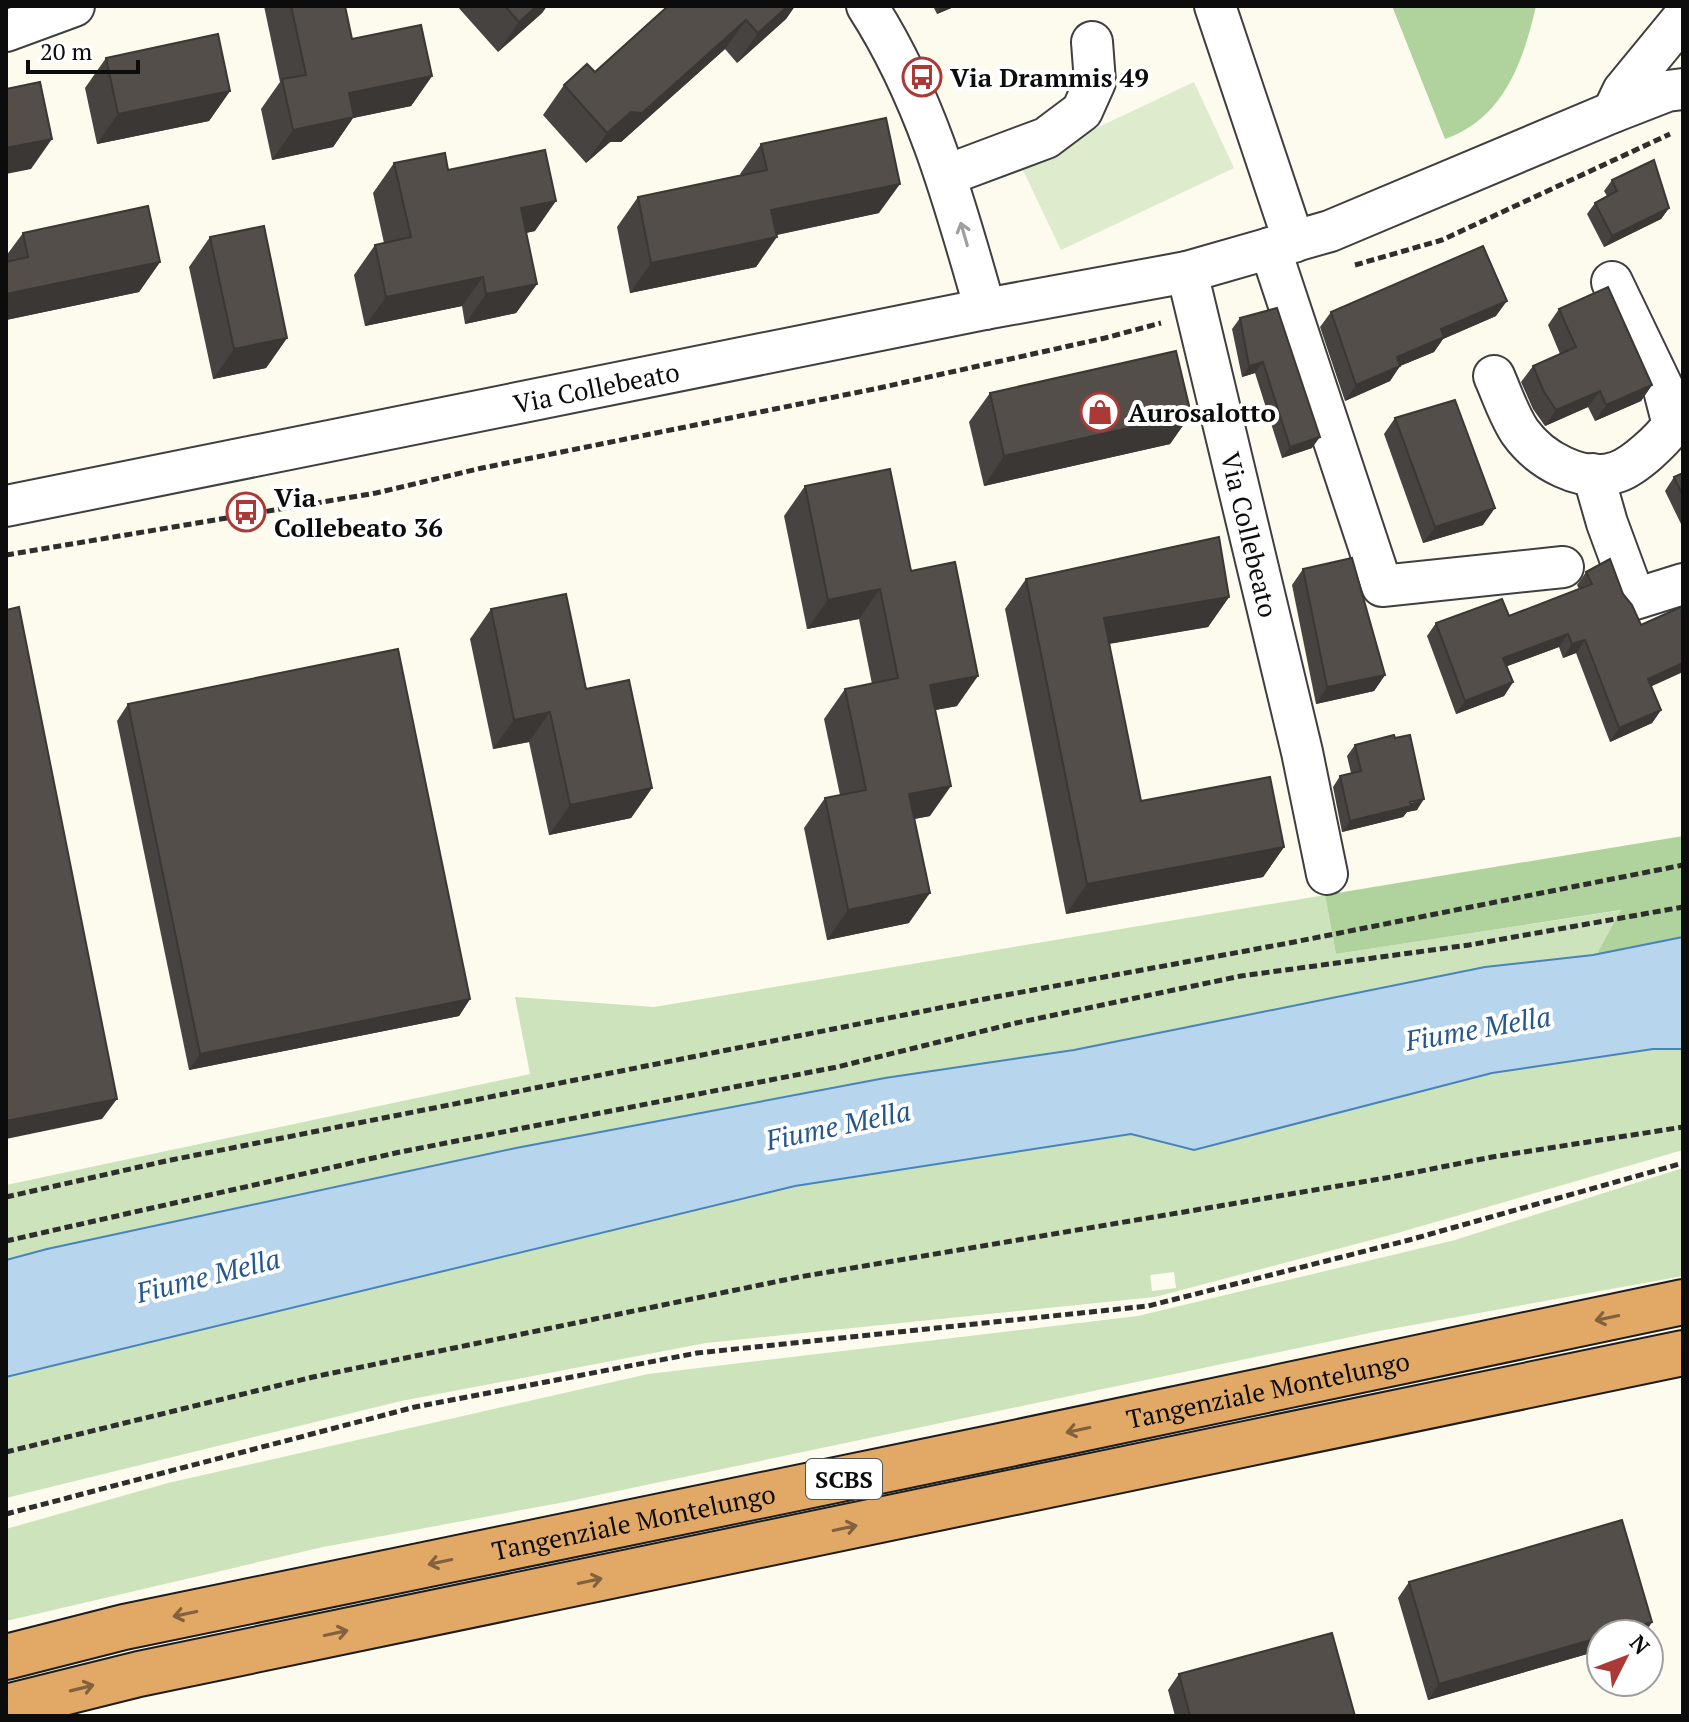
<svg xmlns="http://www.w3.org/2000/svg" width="1689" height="1722" viewBox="0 0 1689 1722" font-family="'PT Serif',serif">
<rect width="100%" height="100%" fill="#fdfbed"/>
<!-- green -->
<g fill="#cce3bb" fill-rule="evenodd">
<polygon points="1325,895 1336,954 1623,910 1597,954 1485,967 1074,1050 885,1078 516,1148 47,1249 6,1260 6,1185 530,1074 515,997 654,1007"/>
<path d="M1653 1049H1683V1150L1394 1234 1155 1297 706 1343 401 1401 6 1498V1377L795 1186 1131 1134 1194 1150 1493 1073ZM1174 1272 1176 1288 1152 1291 1150 1275Z"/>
<polygon points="1683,1168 1683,1276 1379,1331 565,1502 323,1547 6,1621 6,1529 168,1483 648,1374 1138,1316 1455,1240"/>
</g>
<!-- forest -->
<g fill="#b0d29c">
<path d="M1392 6H1536C1523 62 1504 118 1445 139Z"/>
<polygon points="1683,836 1683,937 1597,954 1621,910 1336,954 1325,895"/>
</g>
<!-- pitch -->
<polygon fill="#deebcc" points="1194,82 1234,168 1061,250 1020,164"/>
<!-- water -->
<polygon fill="#b8d5ee" stroke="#4884bc" stroke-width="2" points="1683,937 1683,1049 1653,1049 1492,1073 1194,1150 1131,1134 795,1186 6,1377 6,1260 47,1249 516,1148 885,1078 1074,1050 1485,967 1593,955"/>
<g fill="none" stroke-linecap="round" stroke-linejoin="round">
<defs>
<g id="minor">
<path d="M867 6C927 99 955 204 985 309"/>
<polyline points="1215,6 1294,242"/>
<polyline points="6,31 74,6"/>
<polyline points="1613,112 1623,91 1683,18"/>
<polyline points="947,175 1046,138 1082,111 1095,82 1092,42"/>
<polyline points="1270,248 1382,586 1563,567"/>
<path id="s1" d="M1187 272 1302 752 1327 874"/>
<path d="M1494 376C1502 394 1509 416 1520 432 1540 460 1582 484 1617 472 1635 466 1662 440 1673 425L1664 390 1612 282"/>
<polyline points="1593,474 1607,523 1635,599 1683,584"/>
<path id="s2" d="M6 506 985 309 1187 272 1330 231 1613 112 1667 91 1683 89"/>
</g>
<g id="highway">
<path id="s3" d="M6 1657 124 1627 1000 1446 1683 1302"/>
<polyline points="6,1707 139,1674 1683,1353"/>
</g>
</defs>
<!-- minor casing -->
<use href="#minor" stroke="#3f3f3f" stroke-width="44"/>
<!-- highway casing -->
<use href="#highway" stroke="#1d1d1d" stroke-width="48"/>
<!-- path -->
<g stroke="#2e2e2e" stroke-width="5" stroke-dasharray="8 4" stroke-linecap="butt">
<polyline points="1355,265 1442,240 1670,134"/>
<polyline points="6,555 376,493 482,468 879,388 1105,338 1161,323"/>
<polyline points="6,1197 166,1161 995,997 1289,943 1683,865"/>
<polyline points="6,1241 400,1152 837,1067 1016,1023 1241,976 1469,945 1683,907"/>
<polyline points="6,1452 313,1377 799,1277 1391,1177 1492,1157 1683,1127"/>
<polyline points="6,1514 415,1407 697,1353 1148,1306 1409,1240 1683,1163"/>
</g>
<!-- minor -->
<use href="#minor" stroke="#fff" stroke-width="40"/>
<!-- highway -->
<use href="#highway" stroke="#e2a966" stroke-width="44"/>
</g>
<!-- wall -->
<g fill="#474340">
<polygon points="264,6 345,6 352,39 432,76 411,106 353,118 333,147 272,160 261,109 280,82"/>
<polygon points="457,6 547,6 542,13 498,52"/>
<polygon points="668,6 795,6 786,19 737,63 725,49 621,142 610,142 586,163 543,115 564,85 595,72"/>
<polygon points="933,6 956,6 937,14"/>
<polygon points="106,58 230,91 209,121 97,144 85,88"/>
<polygon points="761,144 879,213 777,235 756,267 630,293 617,227 638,197 741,175 740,174"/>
<polygon points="394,163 448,170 535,231 526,233 537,284 516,313 465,324 462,306 365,326 354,275 375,245 384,243 373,193"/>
<polygon points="1612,180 1669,208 1661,219 1604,247 1587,214 1595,203 1607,196 1604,191"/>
<polygon points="23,233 160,262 139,292 6,320 6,256"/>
<polygon points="210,237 287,338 266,368 213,379 189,267"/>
<polygon points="1559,309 1652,385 1641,401 1595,421 1588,407 1545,426 1533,409 1521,382 1533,366 1560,354 1548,325"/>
<polygon points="1331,312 1496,316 1443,339 1434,352 1400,366 1390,381 1345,401 1320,327"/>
<polygon points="1240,318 1312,448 1282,458 1255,373 1242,377 1232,329"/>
<polygon points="990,393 1191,414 1170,444 984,486 969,422"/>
<polygon points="1395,418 1483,525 1423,543 1384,434"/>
<polygon points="1683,473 1683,528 1665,491 1674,477"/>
<polygon points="805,486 911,571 957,706 935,710 930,816 914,819 909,923 827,940 804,828 825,798 840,795 824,719 845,689 872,684 859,619 807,629 784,516"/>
<polygon points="1303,569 1385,675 1374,691 1316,704 1292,585"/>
<polygon points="1586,572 1651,686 1661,710 1652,723 1610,742 1576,653 1563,658 1559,647 1507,666 1513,682 1504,696 1456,714 1427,636 1436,623 1509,616 1579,589 1577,585"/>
<polygon points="1026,579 1229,597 1208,627 1109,644 1141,801 1284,847 1263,877 1066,914 1005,609"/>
<polygon points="491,609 586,689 652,788 631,818 549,835 529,742 493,749 470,639"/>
<polygon points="128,704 470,999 459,1016 189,1070 117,721"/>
<polygon points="1355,745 1417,810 1407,812 1403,817 1342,832 1333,787 1340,776 1351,773 1347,756"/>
<polygon points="1409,1582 1652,1622 1644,1634 1601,1634 1601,1650 1428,1700 1398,1598"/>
<polygon points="1179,1674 1355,1716 1175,1716 1168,1690"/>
</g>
<!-- shaded-wall -->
<g fill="#3a3734">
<polygon points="537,6 547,6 542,13 498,52 519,22"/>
<polygon points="788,6 795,6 786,19 737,63 758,33"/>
<polygon points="942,6 956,6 937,14"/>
<polygon points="746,20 725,49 621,142 610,142 586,163 607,133 631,112"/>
<polygon points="432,76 411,106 353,118 333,147 272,160 293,130 349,93"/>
<polygon points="230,91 209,121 97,144 118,114"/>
<polygon points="52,139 31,169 6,174 6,148"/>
<polygon points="900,184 879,213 751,240 771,210"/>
<polygon points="556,201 535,231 500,238 521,208"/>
<polygon points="1669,208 1661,219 1604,247 1612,236"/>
<polygon points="777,237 756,267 630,293 651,263"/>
<polygon points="160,262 139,292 6,320 6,294"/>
<polygon points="483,277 462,306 365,326 386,297"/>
<polygon points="537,284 516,313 465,324 486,294"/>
<polygon points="1507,301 1496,316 1443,339 1434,352 1400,366 1390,381 1345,401 1356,385 1397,357 1441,329"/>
<polygon points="287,338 266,368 213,379 234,349"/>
<polygon points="1263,362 1255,373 1242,377 1249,366"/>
<polygon points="1652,385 1641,401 1595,421 1606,405"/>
<polygon points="1600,391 1588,407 1545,426 1556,410"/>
<polygon points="1191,414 1170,444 984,486 1004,456"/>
<polygon points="1320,437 1312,448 1282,458 1290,447"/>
<polygon points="1495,508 1483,525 1423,543 1435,527"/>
<polygon points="880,589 859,619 807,629 828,600"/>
<polygon points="1229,597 1208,627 1083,648 1104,618"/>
<polygon points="1568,634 1559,647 1494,671 1503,658"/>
<polygon points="1585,640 1576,653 1563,658 1572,644"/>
<polygon points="1683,663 1683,672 1639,692 1648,679"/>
<polygon points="1385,675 1374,691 1316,704 1327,687"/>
<polygon points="978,676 957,706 909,715 930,685"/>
<polygon points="1513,682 1504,696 1456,714 1465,701"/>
<polygon points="1661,710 1652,723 1610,742 1619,728"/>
<polygon points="550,712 529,742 493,749 514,720"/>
<polygon points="951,786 930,816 888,824 909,794"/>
<polygon points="652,788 631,818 549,835 570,805"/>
<polygon points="1424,799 1417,810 1407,812 1403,817 1342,832 1350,821"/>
<polygon points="1284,847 1263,877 1066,914 1087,884"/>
<polygon points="930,893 909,923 827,940 848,910"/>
<polygon points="470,999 459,1016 189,1070 200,1054"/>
<polygon points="117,1099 102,1119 6,1139 6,1121"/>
<polygon points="1652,1622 1644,1634 1612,1634"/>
<polygon points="1601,1637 1601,1650 1428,1700 1439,1684"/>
</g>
<!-- building -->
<g fill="#534e4a" stroke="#3a3734" stroke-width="2">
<polygon points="291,6 345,6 352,39 421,25 432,76 349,93 354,117 293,130 282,79 306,75"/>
<polygon points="505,6 537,6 519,22"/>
<polygon points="668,6 788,6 758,33 746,20 642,113 631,112 607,133 564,85 587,64 595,72"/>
<polygon points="218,34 230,91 118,114 106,58"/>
<polygon points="40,82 52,139 6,148 6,89"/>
<polygon points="886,118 900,184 771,210 777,237 651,263 638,197 767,170 761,144"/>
<polygon points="545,150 556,201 521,208 537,284 486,294 483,277 386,297 375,245 411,237 394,163 445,153 448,170"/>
<polygon points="1654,160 1669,208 1612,236 1595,203 1617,191 1612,180"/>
<polygon points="148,206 160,262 6,294 6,262 28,257 23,233"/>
<polygon points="264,226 287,338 234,349 210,237"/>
<polygon points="1483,246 1507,301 1441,329 1444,337 1397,357 1400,366 1356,385 1331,312"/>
<polygon points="1608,287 1652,385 1606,405 1600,391 1556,410 1544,392 1533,366 1576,347 1559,309"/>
<polygon points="1277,308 1320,437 1290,447 1263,362 1249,366 1240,318"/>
<polygon points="1176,351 1191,414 1004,456 990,393"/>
<polygon points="1455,400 1495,508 1435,527 1395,418"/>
<polygon points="890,469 911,571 955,562 978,676 930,685 951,786 909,794 930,893 848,910 825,798 866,790 845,689 898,678 880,589 828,600 805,486"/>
<polygon points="1683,473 1683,496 1674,477"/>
<polygon points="1219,537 1229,597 1104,618 1141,801 1270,777 1284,847 1087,884 1026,579"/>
<polygon points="1352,558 1385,675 1327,687 1303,569"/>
<polygon points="1610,559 1623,594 1632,605 1641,625 1683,606 1683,663 1648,679 1661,710 1619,728 1585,640 1572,644 1568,634 1503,658 1513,682 1465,701 1436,623 1502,599 1509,616 1592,584 1586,572"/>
<polygon points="566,594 586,689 629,680 652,788 570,805 550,712 514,720 491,609"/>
<polygon points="19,607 117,1099 6,1121 6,610"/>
<polygon points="398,649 470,999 200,1054 128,704"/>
<polygon points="1394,735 1395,738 1410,735 1424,799 1410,802 1411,806 1350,821 1340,776 1361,771 1355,745"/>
<polygon points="1622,1520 1652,1622 1612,1634 1601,1634 1601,1637 1439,1684 1409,1582"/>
<polygon points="1332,1633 1355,1716 1190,1716 1179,1674"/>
</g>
<!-- one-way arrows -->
<defs><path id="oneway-shaft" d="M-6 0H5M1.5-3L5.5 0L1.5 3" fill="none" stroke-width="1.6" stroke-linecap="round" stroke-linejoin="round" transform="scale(2)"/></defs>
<use stroke="#9e9e9e" href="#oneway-shaft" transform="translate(964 234) rotate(-106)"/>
<g stroke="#82623e">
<use href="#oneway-shaft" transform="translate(1607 1318) rotate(168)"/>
<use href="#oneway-shaft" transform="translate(1078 1430) rotate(168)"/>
<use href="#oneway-shaft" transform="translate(845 1528) rotate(-12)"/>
<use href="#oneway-shaft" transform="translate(440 1562) rotate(168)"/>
<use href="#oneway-shaft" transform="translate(590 1581) rotate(-12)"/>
<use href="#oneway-shaft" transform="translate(185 1614) rotate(168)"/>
<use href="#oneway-shaft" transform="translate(336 1633) rotate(-12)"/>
<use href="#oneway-shaft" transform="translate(82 1688) rotate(-14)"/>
</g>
<!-- icons -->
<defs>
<symbol id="bus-ring" viewBox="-11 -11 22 22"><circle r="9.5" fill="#fff" stroke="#ab3a36" stroke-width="1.5"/><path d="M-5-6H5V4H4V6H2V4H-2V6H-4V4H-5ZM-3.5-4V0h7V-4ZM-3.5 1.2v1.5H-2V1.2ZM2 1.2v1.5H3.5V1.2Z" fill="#ab3a36"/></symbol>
<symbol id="shop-ring" viewBox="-11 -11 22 22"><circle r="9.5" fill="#fff" stroke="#ab3a36" stroke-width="1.5"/><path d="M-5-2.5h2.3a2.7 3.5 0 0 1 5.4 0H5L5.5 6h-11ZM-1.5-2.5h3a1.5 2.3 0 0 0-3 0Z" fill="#ab3a36"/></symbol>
</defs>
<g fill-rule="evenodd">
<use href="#bus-ring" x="900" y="55" width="44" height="44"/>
<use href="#shop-ring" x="1078" y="390" width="44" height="44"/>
<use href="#bus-ring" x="224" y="490" width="44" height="44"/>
</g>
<g text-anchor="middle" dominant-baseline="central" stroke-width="8" stroke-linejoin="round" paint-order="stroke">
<!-- shield labels -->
<rect fill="#fff" stroke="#555" stroke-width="2" x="806" y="1459" width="76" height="40" rx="6"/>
<g font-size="24" font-weight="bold" fill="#0c0c0c">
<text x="844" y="1479">SCBS</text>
</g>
<!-- poi labels -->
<g font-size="26" font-weight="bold" fill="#0c0c0c" stroke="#fff" text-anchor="start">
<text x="950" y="77">Via Drammis 49</text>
<text x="1128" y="412">Aurosalotto</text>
<text x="274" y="497">Via<tspan x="274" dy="30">Collebeato 36</tspan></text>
</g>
<!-- street labels -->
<g font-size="26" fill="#0c0c0c" stroke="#fff">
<text stroke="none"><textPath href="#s2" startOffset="602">Via Collebeato</textPath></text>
<text stroke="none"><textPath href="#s1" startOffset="270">Via Collebeato</textPath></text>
<text stroke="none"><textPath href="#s3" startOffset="1290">Tangenziale Montelungo</textPath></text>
<text stroke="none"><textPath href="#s3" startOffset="642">Tangenziale Montelungo</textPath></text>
</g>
<!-- water labels -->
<g font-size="28" font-style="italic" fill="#25578e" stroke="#fff">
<text transform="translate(1478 1028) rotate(-10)">Fiume Mella</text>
<text transform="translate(838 1125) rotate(-12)">Fiume Mella</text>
<text transform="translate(208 1275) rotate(-14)">Fiume Mella</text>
</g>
</g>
<!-- border -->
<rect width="1689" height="1722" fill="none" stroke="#0c0c0c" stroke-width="16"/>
<!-- north arrow -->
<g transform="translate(1625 1658) rotate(48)"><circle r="38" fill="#ffffff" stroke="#9e9e9e" stroke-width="2"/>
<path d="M0-6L14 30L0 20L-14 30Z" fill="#ab3a36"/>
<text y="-12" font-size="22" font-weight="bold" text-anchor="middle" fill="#0c0c0c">N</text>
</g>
<!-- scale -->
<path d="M28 60v12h110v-12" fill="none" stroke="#0c0c0c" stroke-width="4"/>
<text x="40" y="60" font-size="24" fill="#0c0c0c" stroke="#ffffff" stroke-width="6" paint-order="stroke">20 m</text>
</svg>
